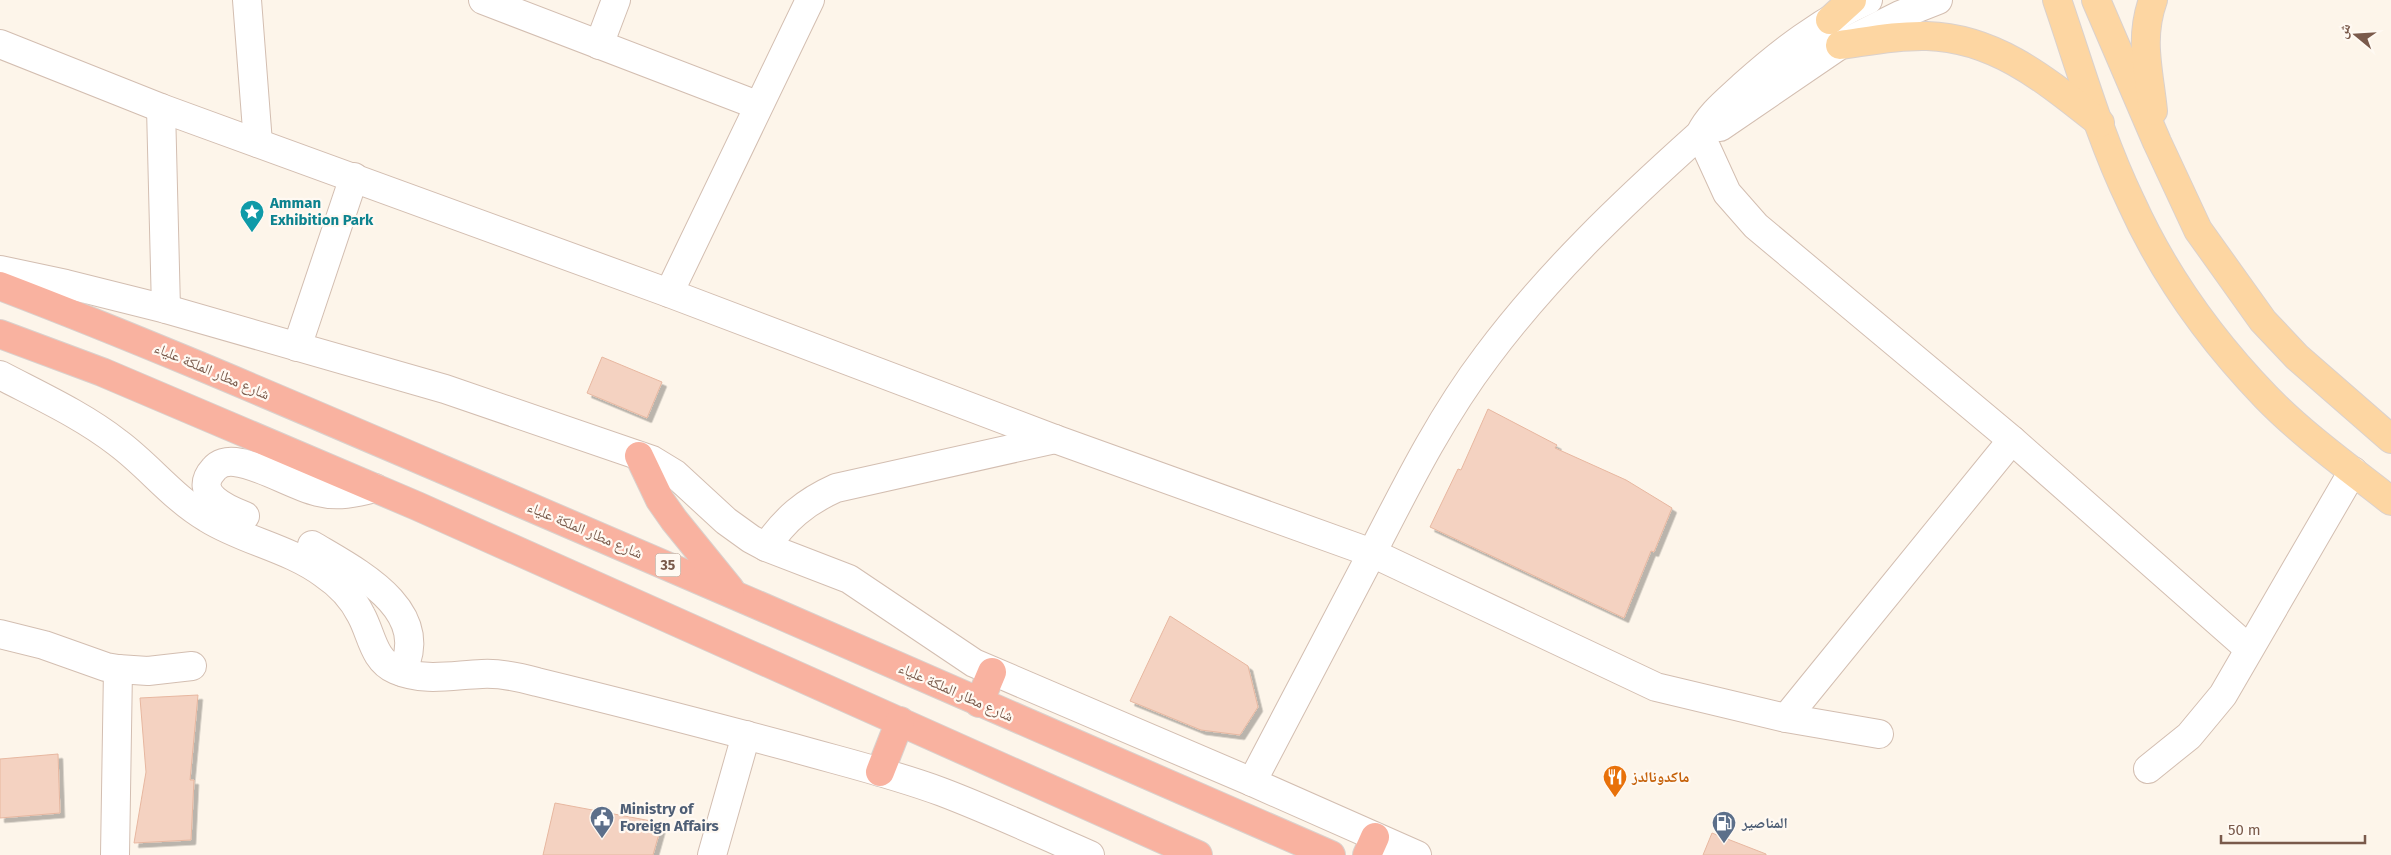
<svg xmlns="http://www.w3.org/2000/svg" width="2391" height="855" viewBox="0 0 2391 855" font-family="'Fira Sans','Noto Naskh Arabic',sans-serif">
<defs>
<filter id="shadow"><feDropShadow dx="4.5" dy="4.5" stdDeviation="0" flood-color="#0004"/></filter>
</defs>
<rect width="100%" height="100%" fill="#fdf5ea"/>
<!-- building -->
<g fill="#f4d2c1" stroke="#e7b7a0" filter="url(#shadow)">
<polygon points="602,357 662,382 647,418 587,393"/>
<polygon points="1488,409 1557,445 1555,448 1626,480 1672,508 1654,552 1651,551 1624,618 1430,527 1458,469 1461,470"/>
<polygon points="1170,616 1248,666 1258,707 1240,735 1201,730 1130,701"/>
<polygon points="198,695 190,780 194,780 191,840 134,843 146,772 140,698"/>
<polygon points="58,754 60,813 0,818 0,759"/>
<polygon points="555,803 662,823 653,855 543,855"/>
<polygon points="1712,833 1766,854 1766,855 1703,855"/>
</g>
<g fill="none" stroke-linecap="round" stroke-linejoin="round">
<defs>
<g id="minor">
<polyline points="247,0 258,143"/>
<polyline points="483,0 757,105"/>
<polyline points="0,44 161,108 669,293 1055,439 1372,553 1656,687 1786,718 1879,734"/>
<polyline points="599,45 616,0"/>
<polyline points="161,108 166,309"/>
<polyline points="1720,127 1840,45 1900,15 1938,0"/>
<polyline points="1700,134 1727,193 1756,226 2012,440 2249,649"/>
<polyline points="0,270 66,284 166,309 445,389 652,460 675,474 726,521 751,539 766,547 849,579 974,663 1252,782 1417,855"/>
<polyline points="669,293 810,0"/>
<polyline points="297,347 354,177"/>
<path d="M0 375C40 396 82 415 118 443 149 466 173 498 207 518 244 541 289 548 324 574 339 584 353 599 361 615 372 635 373 660 396 670 424 682 453 675 482 674 500 673 519 677 537 682 623 703 708 725 794 748 843 762 894 774 942 792 992 811 1041 834 1090 855"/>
<path d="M245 516C227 509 191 494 214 469 219 463 227 461 235 462 261 465 291 485 318 492 337 497 356 493 375 488"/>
<path d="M312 545C357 572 433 609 402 672"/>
<path d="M766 547C785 519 805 502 836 488L1055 439"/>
<polyline points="0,634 44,645 106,667 118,669 148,671 192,666"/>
<polyline points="1786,718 2012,440"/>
<polyline points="2148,769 2189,736 2223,695 2353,471"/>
<path d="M1252 782C1292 706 1331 631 1371 555 1406 487 1440 418 1487 356 1549 273 1623 203 1700 134 1709 115 1727 101 1743 86 1781 52 1821 21 1868 0"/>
<polyline points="115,855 118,669"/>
<polyline points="712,855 746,735"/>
</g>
<g id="major">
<path d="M2057 0C2080 67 2100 138 2131 202 2164 275 2211 340 2266 397 2304 436 2349 468 2391 501"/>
<polyline points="2096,0 2157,142 2198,230 2263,321 2297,357 2391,439"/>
<path d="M2153 0C2139 39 2149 71 2153 111"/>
<polyline points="1830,20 1852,0"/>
<path d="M1840 45C1869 41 1898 35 1927 36 1997 38 2048 82 2100 123"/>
</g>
<g id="highway">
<path d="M0 286C147 342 292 405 437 467 736 594 1033 726 1331 855"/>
<polyline points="0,334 102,372 417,506 1198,855"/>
<polyline points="639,456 660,500 674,520 730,589"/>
<polyline points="979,703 992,672"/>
<polyline points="880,772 900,721"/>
<polyline points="1367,855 1375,837"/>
</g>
</defs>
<!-- minor casing -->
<use href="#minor" stroke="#d3beb1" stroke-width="30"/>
<!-- major casing -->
<use href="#major" stroke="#dad1cd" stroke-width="30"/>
<!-- highway casing -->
<use href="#highway" stroke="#dad1cd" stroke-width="30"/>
<!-- minor -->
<use href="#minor" stroke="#fff" stroke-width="28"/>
<!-- major -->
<use href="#major" stroke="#fdd6a2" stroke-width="28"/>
<!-- highway -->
<use href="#highway" stroke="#f9b2a0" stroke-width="28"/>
</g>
<!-- icons -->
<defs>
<symbol id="sight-pin" viewBox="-11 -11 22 30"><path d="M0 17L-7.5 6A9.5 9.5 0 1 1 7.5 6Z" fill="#0f9aa8" stroke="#fff9f2"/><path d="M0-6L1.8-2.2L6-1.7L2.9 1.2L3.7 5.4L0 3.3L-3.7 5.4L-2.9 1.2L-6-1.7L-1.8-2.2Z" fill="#fff"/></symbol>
<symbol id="restaurant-pin" viewBox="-11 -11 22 30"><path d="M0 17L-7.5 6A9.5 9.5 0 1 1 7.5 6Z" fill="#e8710a" stroke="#fff9f2"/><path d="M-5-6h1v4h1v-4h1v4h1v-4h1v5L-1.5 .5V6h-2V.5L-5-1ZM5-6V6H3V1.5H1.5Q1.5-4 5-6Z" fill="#fff"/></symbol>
<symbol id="civic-pin" viewBox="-11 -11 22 30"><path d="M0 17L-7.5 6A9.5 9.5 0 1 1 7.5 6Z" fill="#5c6f8a" stroke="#fff9f2"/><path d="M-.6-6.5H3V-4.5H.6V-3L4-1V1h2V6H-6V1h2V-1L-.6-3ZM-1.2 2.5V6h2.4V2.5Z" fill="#fff"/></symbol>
<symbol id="fuel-pin" viewBox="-11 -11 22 30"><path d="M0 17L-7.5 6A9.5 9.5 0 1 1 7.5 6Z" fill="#5c6f8a" stroke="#fff9f2"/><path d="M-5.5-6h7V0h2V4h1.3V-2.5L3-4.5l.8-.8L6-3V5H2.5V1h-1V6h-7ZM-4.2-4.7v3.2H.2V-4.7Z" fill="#fff"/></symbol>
</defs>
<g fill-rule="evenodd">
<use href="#sight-pin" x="238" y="198" width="28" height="38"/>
<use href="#restaurant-pin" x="1601" y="763" width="28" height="38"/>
<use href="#civic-pin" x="588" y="804" width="28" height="38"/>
<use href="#fuel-pin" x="1710" y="809" width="28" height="38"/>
</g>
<g text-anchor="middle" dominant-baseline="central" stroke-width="4.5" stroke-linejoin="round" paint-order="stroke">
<!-- shield labels -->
<rect fill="#fff9f2" stroke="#a28a7d" stroke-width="1" x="655.5" y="553.5" width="25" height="23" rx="4"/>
<g font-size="14" font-weight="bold" fill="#7a5a4b">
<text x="668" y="565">35</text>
</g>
<!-- culture labels -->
<g font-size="15" font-weight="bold" fill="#0d838f" stroke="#fff9f2" text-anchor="start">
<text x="270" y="203">Amman<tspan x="270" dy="17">Exhibition Park</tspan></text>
</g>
<!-- street labels -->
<g font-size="15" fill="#7a5a4b" stroke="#fff9f2">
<text transform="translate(212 371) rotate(23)">شارع مطار الملكة علياء</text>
<text transform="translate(585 530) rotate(23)">شارع مطار الملكة علياء</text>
<text transform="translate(956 692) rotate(24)">شارع مطار الملكة علياء</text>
</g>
<!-- food labels -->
<g font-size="15" font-weight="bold" fill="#c56008" stroke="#fff9f2" text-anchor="start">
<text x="1632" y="777">ماكدونالدز</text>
</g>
<!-- service labels -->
<g font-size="15" font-weight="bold" fill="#4e5e75" stroke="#fff9f2" text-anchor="start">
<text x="620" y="809">Ministry of<tspan x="620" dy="17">Foreign Affairs</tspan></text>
<text x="1742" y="823">المناصير</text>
</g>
</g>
<!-- north arrow -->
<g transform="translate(2356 35) rotate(288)" stroke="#fff9f2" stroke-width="4" paint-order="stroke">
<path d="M0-4L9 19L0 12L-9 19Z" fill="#7a5a4b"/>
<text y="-8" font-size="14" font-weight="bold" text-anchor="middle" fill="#7a5a4b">ش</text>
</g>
<!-- scale -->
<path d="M2221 835v8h144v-8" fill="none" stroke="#7a5a4b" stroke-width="2.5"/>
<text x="2228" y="835" font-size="15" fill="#7a5a4b" stroke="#fff9f2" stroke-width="4" paint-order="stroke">50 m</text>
</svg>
